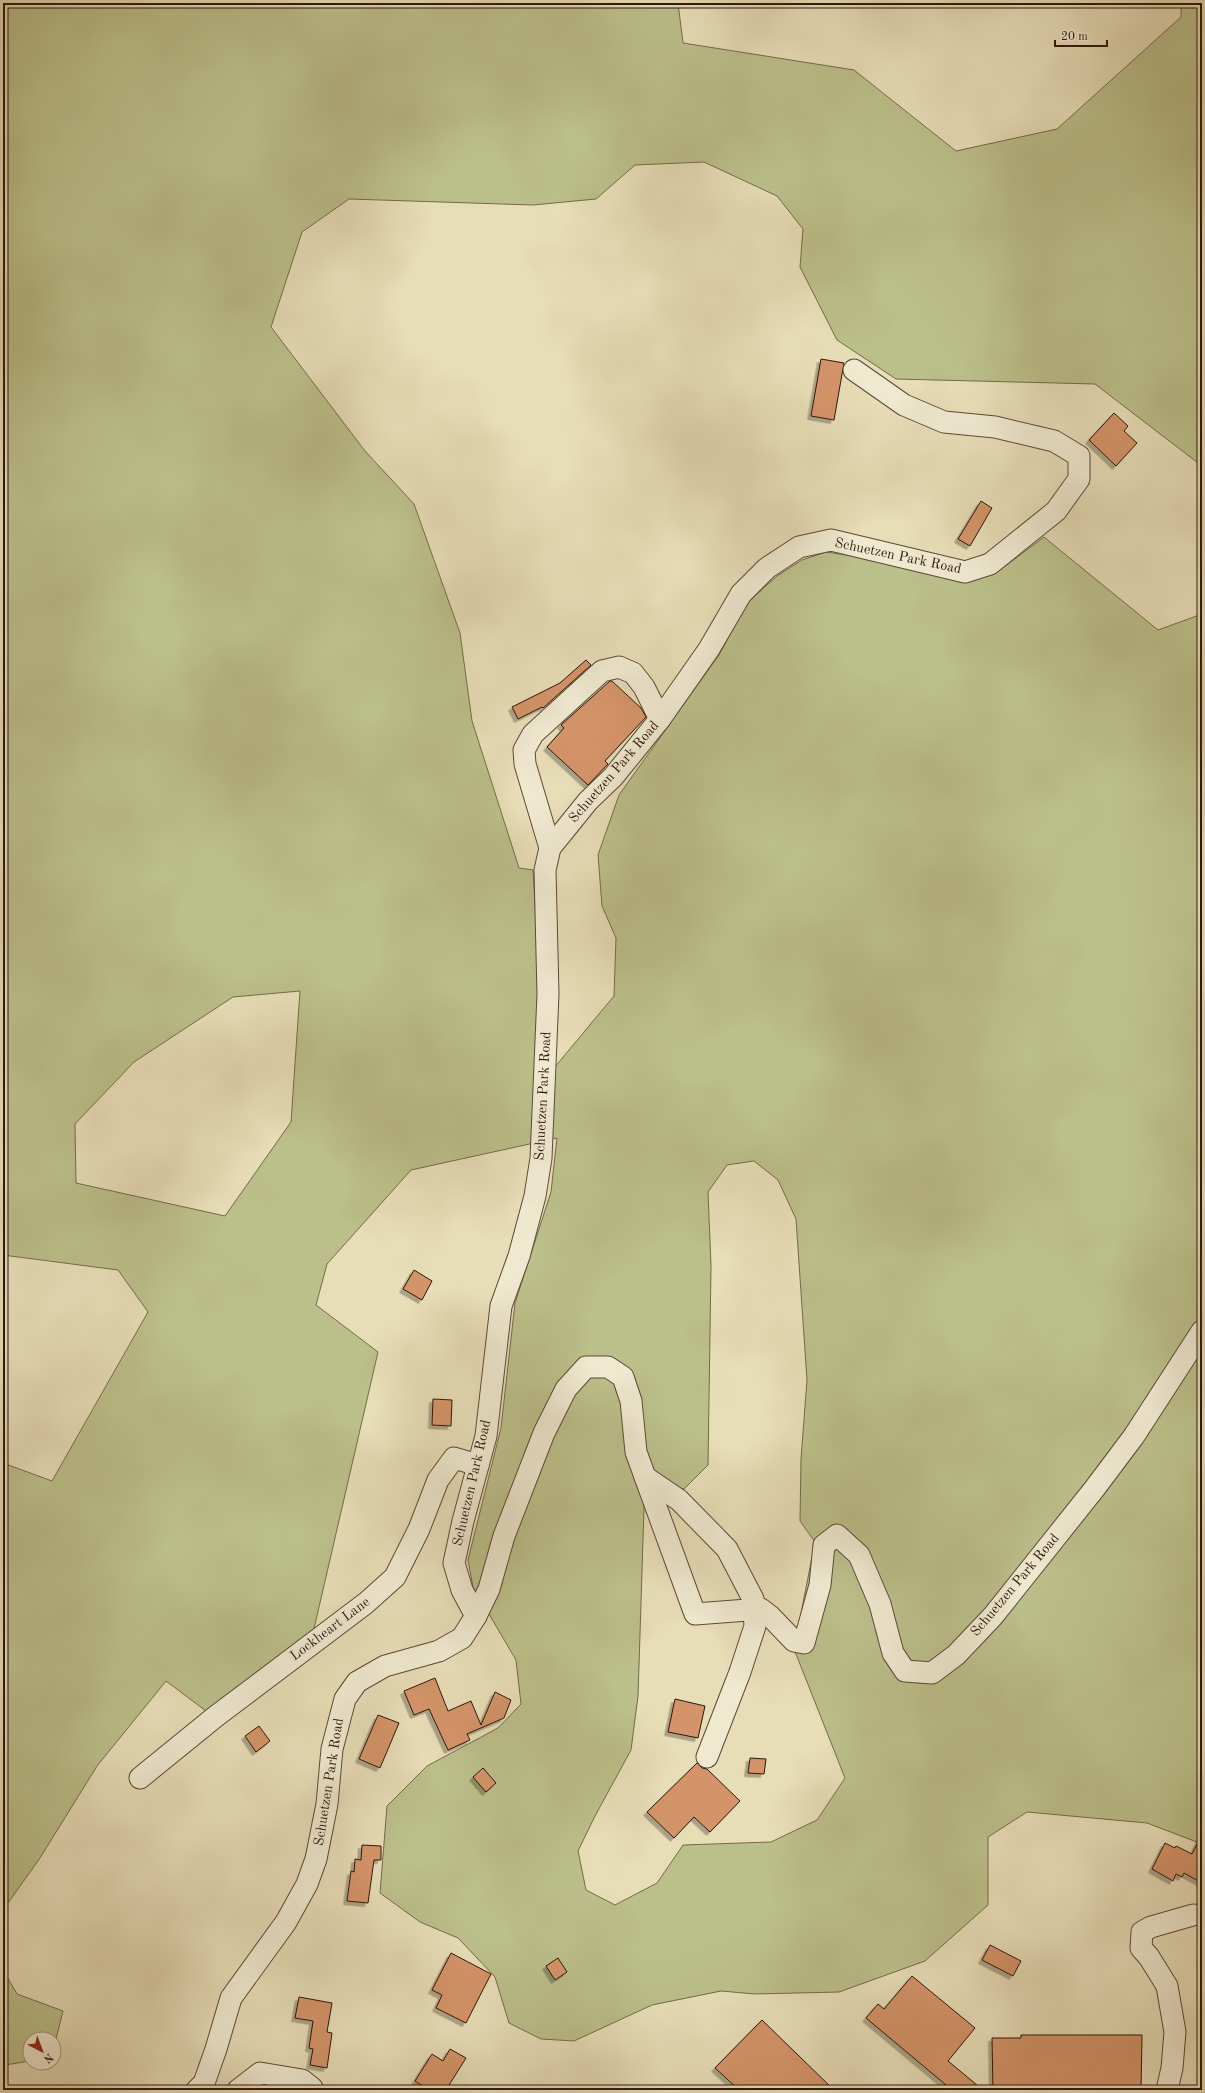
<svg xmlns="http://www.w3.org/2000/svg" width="1205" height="2093" viewBox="0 0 1205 2093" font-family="'Old Standard TT',serif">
<defs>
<filter id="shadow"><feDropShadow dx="-3.5" dy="3.5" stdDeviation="0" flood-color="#0004"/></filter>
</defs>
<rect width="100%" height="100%" fill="#e7ddb7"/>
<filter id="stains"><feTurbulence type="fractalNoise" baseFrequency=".005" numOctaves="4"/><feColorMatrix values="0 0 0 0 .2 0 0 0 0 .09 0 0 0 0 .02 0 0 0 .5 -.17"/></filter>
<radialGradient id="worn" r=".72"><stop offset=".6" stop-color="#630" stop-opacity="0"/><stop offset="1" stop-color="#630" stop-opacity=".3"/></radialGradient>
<!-- green -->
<g fill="#bbbf8a" stroke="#746a4a" fill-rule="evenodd">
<path d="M3 3H678L683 43 854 70 956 151 1057 129 1181 17V3H1202V466L1095 384 896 379 837 340 800 267 803 229 777 196 704 162 635 165 596 199 533 205 349 199 302 232 271 327 365 451 414 504 460 633 472 721 519 868 533 870 540 989 539 1086 614 996 616 938 602 906 598 855 619 795 719 655 747 603 777 576 802 560 826 552 894 562 967 580 1000 570 1044 537 1158 630 1202 614V1844L1147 1823 1027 1812 988 1837V1905L925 1961 839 1992 755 1994 721 1991 652 2005 574 2041 541 2039 509 2023 495 1977 458 1938 420 1922 380 1893 387 1806 427 1766 498 1728 521 1704 516 1660 473 1587 468 1560 501 1428 515 1303 551 1192 557 1138 411 1170 327 1264 316 1305 378 1352 313 1633 206 1711 166 1681 97 1766 40 1858 3 1910V1463L52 1481 148 1312 118 1270 3 1255ZM300 991 291 1122 225 1216 76 1183 75 1124 134 1062 233 997ZM754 1161 778 1180 796 1219 807 1380 801 1459 800 1521 815 1542 794 1649 845 1778 817 1820 771 1842 683 1845 657 1883 615 1905 586 1890 578 1851 595 1816 631 1750 638 1696 645 1478 684 1489 708 1465 711 1266 708 1192 727 1165Z"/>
<polygon points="3,1970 17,1994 63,2011 54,2047 54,2039 30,2039 30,2061 5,2065 3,2069"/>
</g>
<!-- building -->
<g fill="#d49469" stroke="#2e160b" filter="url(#shadow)">
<polygon points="821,359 844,363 834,420 811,416"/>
<polygon points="1114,413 1128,426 1124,431 1137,443 1116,466 1089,440"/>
<polygon points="981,501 992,508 970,546 958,539"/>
<polygon points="586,660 591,665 543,708 542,707 518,719 512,707 560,683"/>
<polygon points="610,681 612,681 641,708 646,717 605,761 608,764 588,785 547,747 564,728 561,725"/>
<polygon points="414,1270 432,1281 422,1300 403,1289"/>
<polygon points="433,1399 452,1400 451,1426 432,1425"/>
<polygon points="435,1678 448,1711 471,1701 481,1725 495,1692 511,1700 504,1718 467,1734 470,1740 448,1750 429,1709 414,1715 404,1691"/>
<polygon points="675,1699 705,1706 698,1738 668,1732"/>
<polygon points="378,1715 399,1723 380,1768 359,1759"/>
<polygon points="259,1726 270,1741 256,1752 245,1736"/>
<polygon points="750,1758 766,1759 764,1774 748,1773"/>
<polygon points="697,1763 702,1768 707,1769 740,1801 710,1832 694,1817 674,1838 647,1812"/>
<polygon points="483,1768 496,1783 486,1792 473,1777"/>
<polygon points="1202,1834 1202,1883 1184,1873 1182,1877 1176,1874 1173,1881 1152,1869 1165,1843 1175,1848 1176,1846 1192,1854"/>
<polygon points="362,1845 381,1846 381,1860 374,1860 368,1903 347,1901 351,1871 354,1872 355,1859 361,1860"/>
<polygon points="990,1945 1021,1961 1013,1976 982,1960"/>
<polygon points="451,1953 491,1974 466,2023 436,2008 442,1995 432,1990"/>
<polygon points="558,1958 567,1972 555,1980 546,1966"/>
<polygon points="912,1976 975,2028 948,2061 983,2090 952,2090 866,2018 878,2004 884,2009"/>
<polygon points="299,1997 332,2003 327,2032 332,2033 327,2068 310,2065 313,2049 309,2048 313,2021 295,2018"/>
<polygon points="762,2020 834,2090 739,2090 715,2068"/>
<polygon points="1021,2035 1142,2035 1141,2090 993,2090 992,2038 1021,2038"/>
<polygon points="450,2049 466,2058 446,2090 429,2090 415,2081 432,2054 443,2061"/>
</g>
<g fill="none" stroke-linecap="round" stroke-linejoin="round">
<defs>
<g id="minor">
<polyline points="550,848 525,764 524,750 533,734 602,671 619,667 633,673 644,687 660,719"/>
<polyline points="645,1477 679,1500 727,1549 753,1599 755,1626 740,1672 707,1757"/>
<polyline points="476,1616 462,1590 454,1563 463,1521 486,1436 501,1306 519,1256 535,1196 541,1158 548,994 545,870 550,848 588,801 613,777 660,719 709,649 741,594 767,568 799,547 831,540 965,572 990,564 1056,511 1079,479 1079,456 1054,441 995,427 944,422 904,405 854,370"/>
<polyline points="140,1778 215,1717 366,1603 395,1577 419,1529 438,1480 454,1458 478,1465"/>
<polyline points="197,2090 204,2083 216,2049 231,1998 286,1922 307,1884 316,1859 327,1804 332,1749 345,1699 357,1682 385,1666 439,1651 462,1638 476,1616 489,1589 504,1536 544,1433 566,1389 586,1367 608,1367 623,1377 631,1401 636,1452 695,1614 761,1609 770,1616 794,1641 804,1643 820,1585 824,1545 837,1535 859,1555 880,1604 893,1653 905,1671 932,1673 956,1655 993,1616 1095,1488 1134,1436 1202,1331"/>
<polyline points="238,2090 260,2073 302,2080 312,2088 312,2090"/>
<polyline points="1167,2090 1172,2068 1175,2032 1167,1986 1149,1957 1141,1948 1142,1932 1151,1927 1193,1915"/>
</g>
</defs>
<!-- minor casing -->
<use href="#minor" stroke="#5c4836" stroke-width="23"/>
<!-- minor -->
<use href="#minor" stroke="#efe9d0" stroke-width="21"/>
</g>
<g text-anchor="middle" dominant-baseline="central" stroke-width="3" stroke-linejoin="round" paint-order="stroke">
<!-- street labels -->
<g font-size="14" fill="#2e160b" stroke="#efe9d0">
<text transform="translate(898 556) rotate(12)">Schuetzen Park Road</text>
<text transform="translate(614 772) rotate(-49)">Schuetzen Park Road</text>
<text transform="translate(543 1096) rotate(-87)">Schuetzen Park Road</text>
<text transform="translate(472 1483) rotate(-77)">Schuetzen Park Road</text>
<text transform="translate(1015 1585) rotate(-50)">Schuetzen Park Road</text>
<text transform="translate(330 1629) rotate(-37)">Lockheart Lane</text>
<text transform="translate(329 1782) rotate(-81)">Schuetzen Park Road</text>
</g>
</g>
<!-- margin -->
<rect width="1205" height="2093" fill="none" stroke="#e7ddb7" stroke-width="16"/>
<rect x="4" y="4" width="1197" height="2085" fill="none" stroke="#2e160b" stroke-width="2"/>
<rect x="8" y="8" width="1189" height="2077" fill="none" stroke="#2e160b"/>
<!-- north arrow -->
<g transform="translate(42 2051) rotate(138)"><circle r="19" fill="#efe9d0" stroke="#a29581"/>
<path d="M0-3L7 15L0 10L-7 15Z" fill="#8f2418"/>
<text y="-6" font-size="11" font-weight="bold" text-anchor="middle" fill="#2e160b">N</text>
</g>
<!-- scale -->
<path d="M1055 40v6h52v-6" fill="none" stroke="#2e160b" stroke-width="2"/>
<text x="1061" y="40" font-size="12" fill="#2e160b" stroke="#efe9d0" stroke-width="3" paint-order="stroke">20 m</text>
<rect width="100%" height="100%" filter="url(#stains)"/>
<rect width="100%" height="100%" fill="url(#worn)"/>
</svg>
